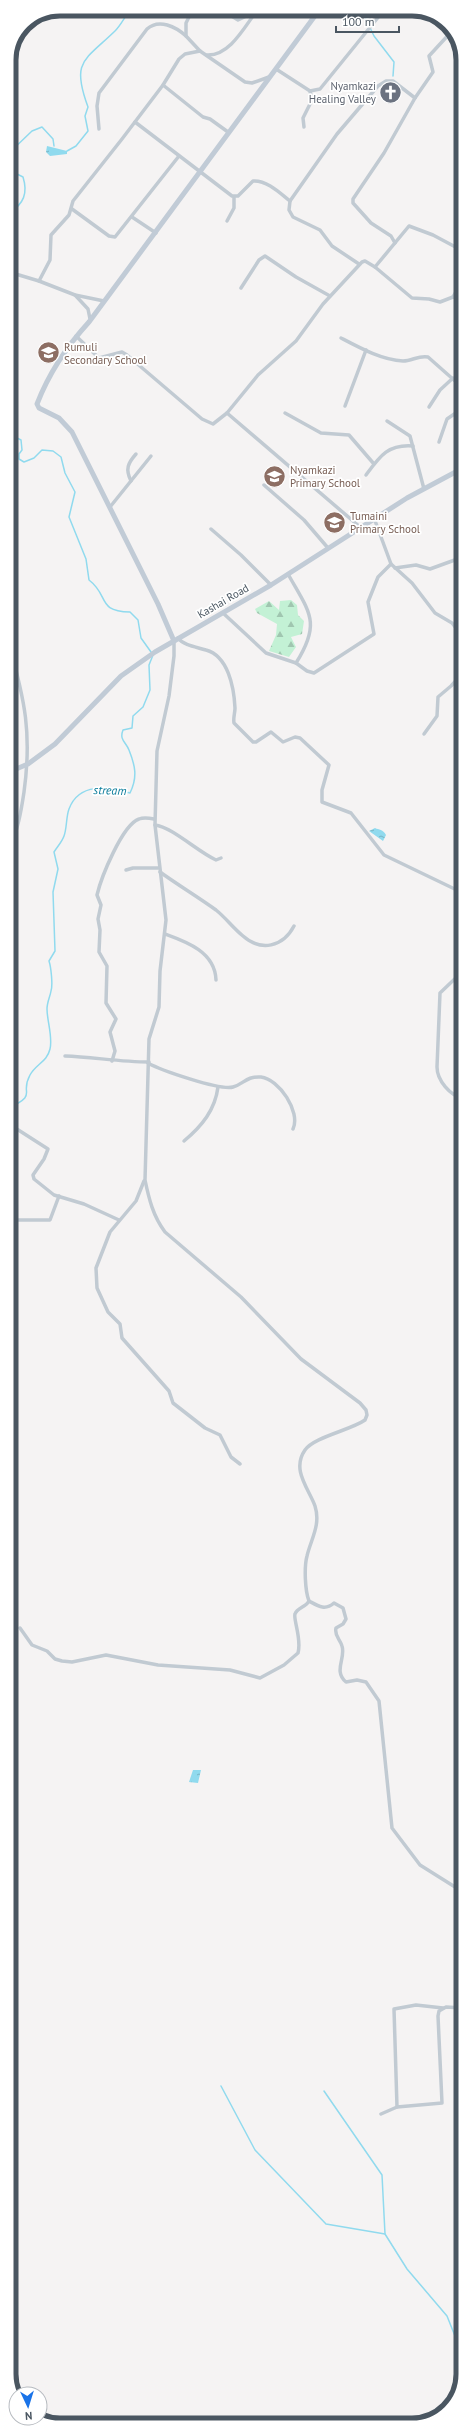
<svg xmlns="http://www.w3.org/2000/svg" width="472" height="2434" viewBox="0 0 472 2434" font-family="'PT Sans',sans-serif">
<defs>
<pattern id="forest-firs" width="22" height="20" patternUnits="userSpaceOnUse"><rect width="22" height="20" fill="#c3f1d5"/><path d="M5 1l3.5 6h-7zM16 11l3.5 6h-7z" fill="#a0c6b0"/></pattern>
<pattern id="water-ripples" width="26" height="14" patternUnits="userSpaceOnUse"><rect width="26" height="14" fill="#90daee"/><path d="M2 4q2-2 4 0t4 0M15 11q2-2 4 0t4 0" fill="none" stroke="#78b4c4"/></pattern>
</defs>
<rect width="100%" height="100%" fill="#f5f3f3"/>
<!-- forest -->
<polygon fill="url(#forest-firs)" points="291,600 297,605 298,615 304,621 302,634 291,637 296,647 289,657 269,651 276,635 277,624 257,613 255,609 269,601 279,610 280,601"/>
<!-- water -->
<g fill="url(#water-ripples)">
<polygon points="47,146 67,151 67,154 50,156 46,152"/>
<path d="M375 828C379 830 383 829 386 835L383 841 369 831Z"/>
<polygon points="193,1770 201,1770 198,1783 189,1782"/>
</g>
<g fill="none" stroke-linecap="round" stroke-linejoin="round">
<!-- stream -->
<g stroke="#90daee" stroke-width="1.5">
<polyline points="361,9 374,36 394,62 393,76"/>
<path d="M67 151 76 146 88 131 85 116 88 107C71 61 84 61 115 31 121 25 125 16 131 9"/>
<polyline points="9,153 32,131 42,127 53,139 54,146"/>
<path d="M9 170 23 177C28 193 24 204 9 213"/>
<path d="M9 434 21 440 22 450 19 454V459L24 462 34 458 42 450 53 451 61 457 65 473 75 492 69 517 86 559 89 580C110 596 96 611 130 612L138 620 141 638 151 652"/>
<path d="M9 1108C39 1093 19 1095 30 1075 36 1064 47 1062 50 1049 53 1037 47 1021 47 1009 47 1002 50 997 51 991 53 985 51 967 49 961L55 951 53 892 58 869 54 852C57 847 62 842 64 836 67 828 66 817 69 809 79 782 108 787 130 793 138 777 135 765 129 750 126 742 119 740 123 730L132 728 133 716 143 707 150 690 149 665 153 655"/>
<polyline points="221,2086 255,2150 326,2224 385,2234"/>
<polyline points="324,2091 382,2175 385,2234 407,2269 447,2316 463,2356"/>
</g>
<!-- street -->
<g stroke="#c1cad2" stroke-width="3.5">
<polyline points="193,9 186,23 186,36 200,51 245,82 252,83 269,77"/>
<polyline points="220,9 238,20 255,12"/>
<polyline points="301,9 313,19"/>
<path d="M207 55C230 56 245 26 258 9"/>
<polyline points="276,69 310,91 320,89 380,15"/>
<polyline points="163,85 203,117 210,119 228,132"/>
<path d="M135 122 232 196H238L253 181C267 180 280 193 290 201"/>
<polyline points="304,127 303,118 312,100 310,91"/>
<path d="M99 129 97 106 99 93 147 29C159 18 176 27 186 36"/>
<polyline points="72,209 109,236 115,237 179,156"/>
<polyline points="132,217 156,233"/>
<polyline points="227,221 234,208 234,197"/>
<polyline points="395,243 391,236 371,223 353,203 353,199 384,153 415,98 433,72 429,56 452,31"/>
<polyline points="359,264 332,246 320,230 293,217 289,210 290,201 337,134 378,86 386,81 393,81 415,98"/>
<polyline points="375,267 409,226 433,235 463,251"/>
<polyline points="9,272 39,281 75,295 104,301"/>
<polyline points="39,281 50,260 51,235 69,215 73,201 122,139 163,85 179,59 185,54 200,51"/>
<polyline points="241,288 259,260 265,256 296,277 330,296"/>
<polyline points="75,295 88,309 90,319"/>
<polyline points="453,297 463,280"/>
<polyline points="76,336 99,358 122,352 127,355 202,419 213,424 227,413 258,375 296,341 323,304 362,262 365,261 375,267 412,298 429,299 440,302 453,297 463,300"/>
<path d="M341 338C360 348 382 360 403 361 412 361 419 355 428 357L463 388"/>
<polyline points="345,406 366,350"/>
<polyline points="429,407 440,390 453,378"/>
<polyline points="227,413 360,527"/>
<polyline points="285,413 321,433 349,435 374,464"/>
<polyline points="387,421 410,436 424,489"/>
<polyline points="439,442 447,419 463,408"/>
<polyline points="9,473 14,458"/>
<path d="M366 475C380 456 388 444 413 446"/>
<path d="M131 481C125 469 128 463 136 454"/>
<polyline points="264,485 304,520 328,548"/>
<polyline points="110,507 151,456"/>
<polyline points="374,518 391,564 412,583 435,613 452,623 463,637"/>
<polyline points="211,529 241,555 271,585"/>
<polyline points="395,568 416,565 430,569 463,557"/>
<path d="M288 574C309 612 322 622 296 663"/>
<polyline points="223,613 266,653 296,663 307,671 314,673 374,634 368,602 378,577 391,564"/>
<path d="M178 638C184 646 197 647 206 650 228 656 234 687 235 708 235 713 233 718 234 723L253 742H256L271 732 283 742 295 737 300 738 329 765 322 790V802L351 813 384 855 463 893"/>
<path d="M174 641V656L169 696 157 751 155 825 166 920 160 971 159 1007 149 1039 145 1180C149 1199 153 1216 165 1232L241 1297 301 1359 360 1403 366 1410 367 1415 365 1420C351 1430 314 1437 305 1450 291 1470 309 1489 315 1506 321 1525 311 1539 307 1556 304 1567 305 1591 309 1601 318 1606 325 1611 334 1603L343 1608 346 1619 343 1624 336 1628C334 1636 340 1639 342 1646 346 1658 333 1671 346 1682L357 1680 366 1682 379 1701 392 1828 420 1865 463 1892"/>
<path d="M9 644C25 701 32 734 24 792 21 812 18 830 9 848"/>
<polyline points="424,734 437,716 438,697 451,686 463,673"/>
<path d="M155 825C172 827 198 852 216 860L221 858"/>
<polyline points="126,870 133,868 158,868"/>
<path d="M160 872C178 885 198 897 216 910 226 918 233 928 243 936 261 952 283 947 294 926"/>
<path d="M165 934C187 942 215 952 216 980"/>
<path d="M463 971 440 993 437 1067C437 1080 450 1096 463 1098"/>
<path d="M65 1056C93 1057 120 1062 149 1062"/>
<path d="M112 1061 115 1051 110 1032 116 1019 106 1003 107 966 99 952 100 930 98 919 101 905 97 895C101 878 122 825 139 819 144 817 149 818 154 819"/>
<path d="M148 1063C160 1070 221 1091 233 1087 244 1084 246 1076 261 1077 279 1079 301 1112 293 1129"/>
<polyline points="9,1124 48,1149 44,1159 33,1175 34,1179 54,1195 84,1204 119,1220"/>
<path d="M184 1141C202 1126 215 1110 218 1087"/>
<polyline points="144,1181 136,1201 110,1232 96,1268 97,1288 108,1312 120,1324 122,1338 169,1391 173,1403 205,1428 220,1435 231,1457 240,1464"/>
<polyline points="9,1220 50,1220 59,1196"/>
<polyline points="9,1504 13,1512 14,1531"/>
<path d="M20 1628 32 1645 47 1651 55 1659 62 1661 72 1662 106 1655 158 1665 230 1670 260 1678 284 1665 298 1653C302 1639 293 1619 295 1614 297 1608 306 1607 309 1601"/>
<polyline points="397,2107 394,2009 416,2005 443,2008"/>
<polyline points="381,2114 397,2107 442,2103 438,2016 439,2011 446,2007 463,2008"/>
</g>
<!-- secondary -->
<g stroke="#c1cbd6" stroke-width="5">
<path d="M174 641 158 604 72 432 59 418 39 408 37 404C49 373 67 346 89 322L320 9"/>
<polyline points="9,772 28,764 55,744 121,676 155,652 271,585 407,498 463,468"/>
</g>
</g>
<!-- icons -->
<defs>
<symbol id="church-disc" viewBox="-11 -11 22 22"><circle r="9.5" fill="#6b7280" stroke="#fff"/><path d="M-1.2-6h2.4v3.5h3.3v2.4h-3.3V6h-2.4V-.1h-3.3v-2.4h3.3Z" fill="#fff"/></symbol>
<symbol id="school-disc" viewBox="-11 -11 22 22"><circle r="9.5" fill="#8d6e63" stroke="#fff"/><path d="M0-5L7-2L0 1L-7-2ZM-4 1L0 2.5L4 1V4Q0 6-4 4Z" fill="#fff"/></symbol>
</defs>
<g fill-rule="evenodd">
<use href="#church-disc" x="378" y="80" width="25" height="25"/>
<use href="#school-disc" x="36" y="340" width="25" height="25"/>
<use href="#school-disc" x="262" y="464" width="25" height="25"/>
<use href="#school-disc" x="322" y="510" width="25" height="25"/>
</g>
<g text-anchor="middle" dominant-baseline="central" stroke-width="3.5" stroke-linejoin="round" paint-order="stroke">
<!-- worship labels -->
<g font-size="11" fill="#5b616d" stroke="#fff" text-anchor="end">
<text x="376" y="86">Nyamkazi<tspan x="376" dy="13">Healing Valley</tspan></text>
</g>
<!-- education labels -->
<g font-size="11" fill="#785e54" stroke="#fff" text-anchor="start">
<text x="64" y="347">Rumuli<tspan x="64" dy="13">Secondary School</tspan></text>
<text x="290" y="470">Nyamkazi<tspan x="290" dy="13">Primary School</tspan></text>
<text x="350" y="516">Tumaini<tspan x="350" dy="13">Primary School</tspan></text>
</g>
<!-- street labels -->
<g font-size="11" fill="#4a5661" stroke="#fff">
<text transform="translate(223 601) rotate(-30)">Kashai Road</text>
</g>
<!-- water labels -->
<g font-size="12" font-style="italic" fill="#0c7c9b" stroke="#fff">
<text transform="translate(110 790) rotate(2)">stream</text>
</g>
</g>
<!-- crop -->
<path d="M0 0H472V2434H0ZM60 16H412A44 44 0 0 1 456 60V2374A44 44 0 0 1 412 2418H60A44 44 0 0 1 16 2374V60A44 44 0 0 1 60 16Z" fill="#fff" fill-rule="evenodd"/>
<path fill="none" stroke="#4a5661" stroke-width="5" d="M60 16H412A44 44 0 0 1 456 60V2374A44 44 0 0 1 412 2418H60A44 44 0 0 1 16 2374V60A44 44 0 0 1 60 16Z"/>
<!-- north arrow -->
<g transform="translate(28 2406) rotate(176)"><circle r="19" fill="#ffffff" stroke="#b7bbc0"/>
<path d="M0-3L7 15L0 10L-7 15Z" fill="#1a73e8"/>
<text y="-6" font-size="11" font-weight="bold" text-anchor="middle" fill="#4a5661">N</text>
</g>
<!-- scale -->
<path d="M336 26v6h63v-6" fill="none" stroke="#4a5661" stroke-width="2"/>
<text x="342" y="26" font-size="12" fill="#4a5661" stroke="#ffffff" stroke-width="3" paint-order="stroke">100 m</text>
</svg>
